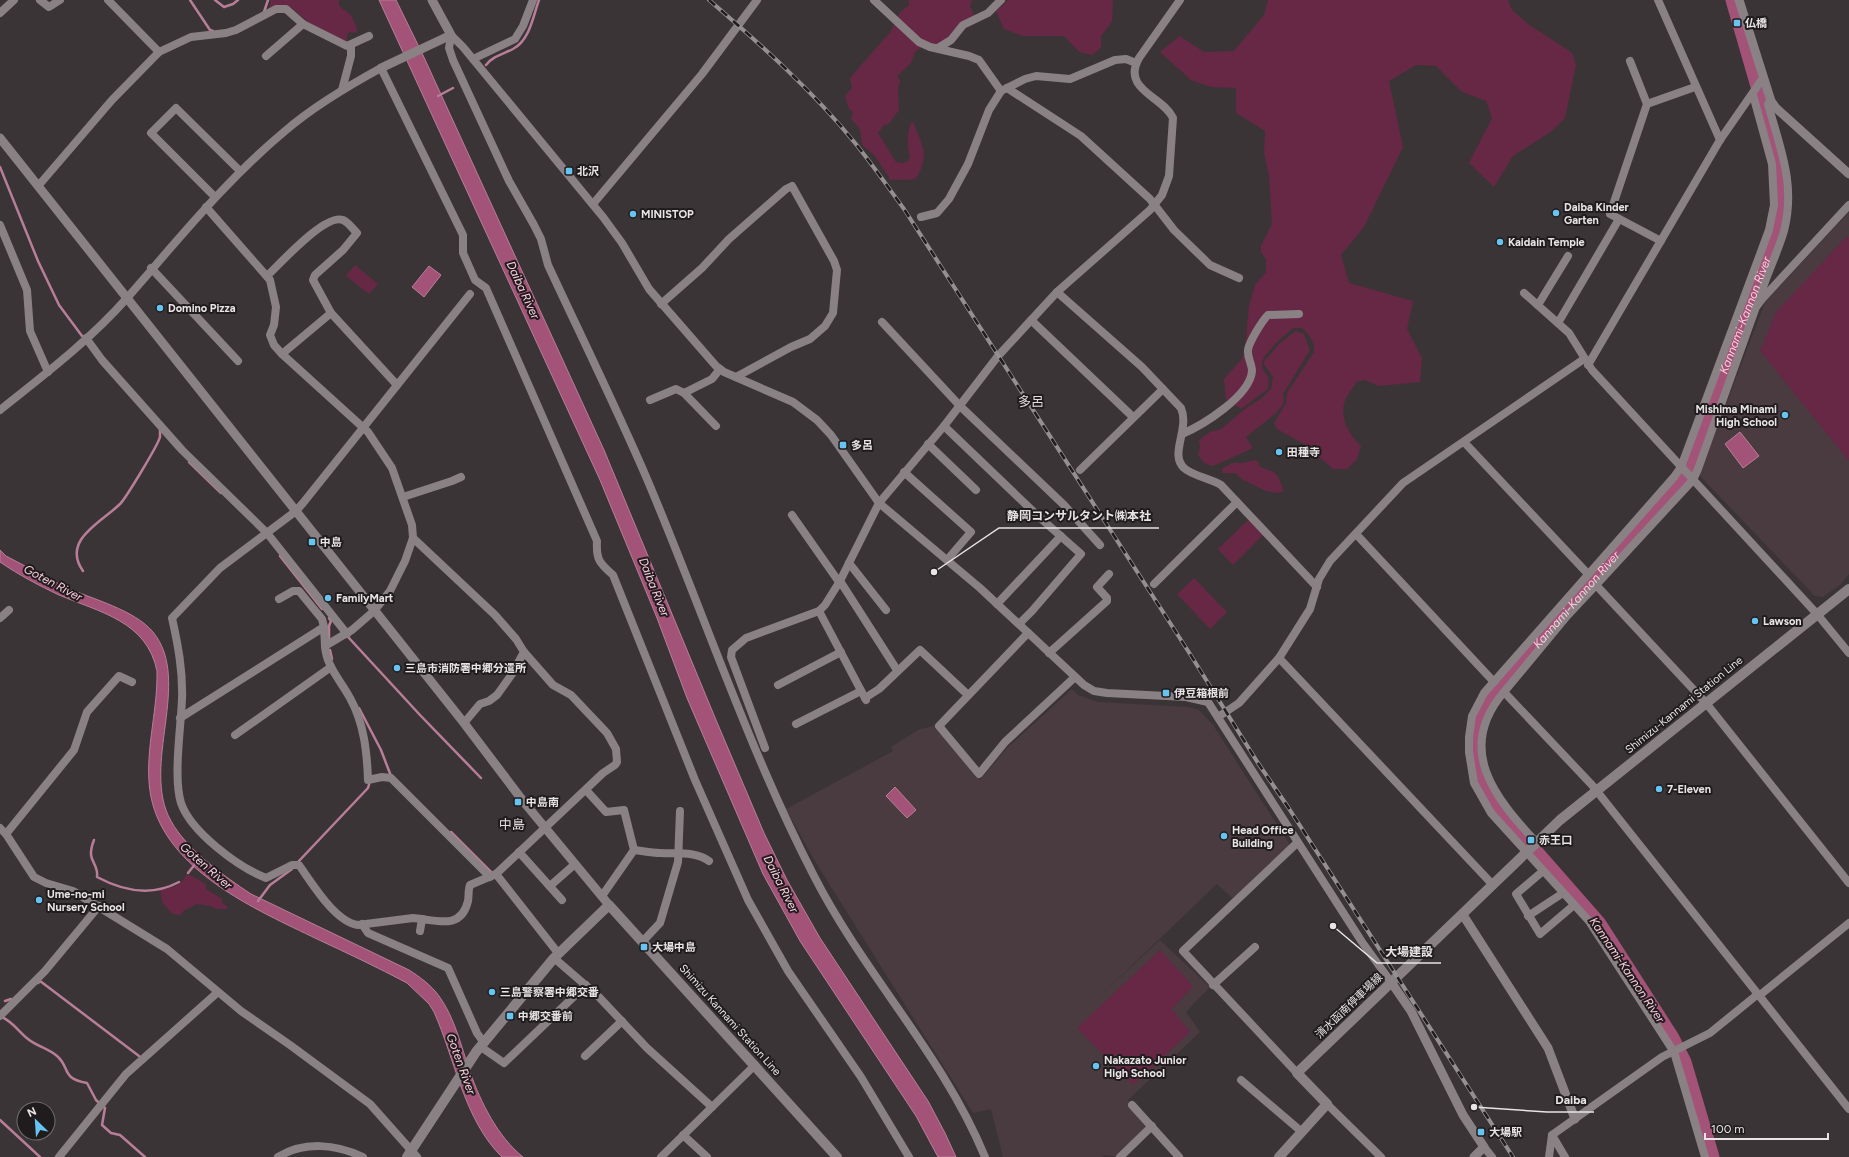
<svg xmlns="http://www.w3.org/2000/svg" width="1849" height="1157" viewBox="0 0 1849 1157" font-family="Figtree,'Noto Sans JP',sans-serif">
<rect width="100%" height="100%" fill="#3b3436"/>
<!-- built -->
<g fill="#493b40">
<polygon points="1849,212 1849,574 1840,585 1823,597 1815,596 1699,475 1765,302"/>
<polygon points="1072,689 1078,695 1098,702 1189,707 1199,710 1213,725 1290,845 1234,900 1217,884 1102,994 1160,940 1210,987 1186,1012 1200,1032 1128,1100 1148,1126 1119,1157 1104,1155 1102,1157 1003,1157 991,1109 973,1113 816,863 786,809 893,751 891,747 918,730 936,725 980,780 1007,748"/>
</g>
<!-- green -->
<g fill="#662845">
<polygon points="271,0 339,0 339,6 351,15 358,31 354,33 350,32 347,34 347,41 344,42 310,24 291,7 269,9"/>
<path d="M909 0H972L970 6 975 17 940 46 929 45 919 49 915 52 911 63 897 76 900 81 898 89 899 110 888 125 885 124 878 133 896 162 903 163 908 161 910 156C907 147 907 130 912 121 915 124 923 147 924 152 925 158 920 175 916 178 912 181 896 179 889 180V177L874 155 862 145 860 129 851 119 853 112 849 109 845 96 852 88 850 78 891 31 900 12 909 5Z"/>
<polygon points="1008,0 1113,0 1112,22 1101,36 1101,48 1092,55 1079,52 1064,36 1023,36 1004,29 996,11"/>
<path d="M1268 0H1508L1512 10 1528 24 1572 53 1576 65 1565 118 1552 131 1513 156 1494 187 1469 163 1492 118 1486 101 1462 92 1436 66 1416 65 1389 81 1403 147 1364 227 1341 255 1349 283 1413 301 1407 329 1422 358 1420 382 1378 386 1365 380 1356 382C1353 389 1345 397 1344 404 1340 421 1351 436 1361 446L1357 459 1347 469H1333L1304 444 1277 429 1274 423 1286 403 1287 393 1314 352C1315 341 1309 335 1302 328H1293C1285 336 1259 355 1262 367 1263 371 1267 375 1269 378L1268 389 1241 409 1226 399 1224 379 1242 359 1245 350 1249 306 1255 285 1266 272V259L1261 252V246L1272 224 1269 176 1264 152 1265 131 1236 113V88L1211 87 1191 80 1160 52 1180 36 1204 52 1234 51 1264 15Z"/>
<polygon points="1847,236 1849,238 1849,461 1760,351 1776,312"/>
<polygon points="355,265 378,284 369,294 346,276"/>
<polygon points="1296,331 1304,334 1310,350 1283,394 1284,403 1276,413 1246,437 1252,447 1251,449 1213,466 1204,463 1198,455 1200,448 1199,440 1210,432 1221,429 1246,408 1262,398 1271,389 1273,377 1263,363 1279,344"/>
<polygon points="1255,460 1259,463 1260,467 1272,471 1277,475 1284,491 1278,493 1266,491 1243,480 1235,473 1223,473 1222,471 1222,469 1232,463 1242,463"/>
<polygon points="1247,521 1250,521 1263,535 1233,565 1218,549"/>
<polygon points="1194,578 1227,612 1210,629 1177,594"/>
<path d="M186 875C194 875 199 881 206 884V889L222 899V903L227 906V909H216L211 906 197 904 183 911 181 915 172 914 162 902 160 888C170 890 182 885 186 875Z"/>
<polygon points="1160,950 1193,986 1172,1009 1190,1032 1133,1085 1077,1028"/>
</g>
<!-- water -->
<g fill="#a35377" stroke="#b87e98">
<polygon points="379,0 396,0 422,53 604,450 716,720 764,833 787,880 820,938 928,1101 945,1133 956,1157 938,1157 916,1116 800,941 763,874 687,698 657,618 600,480"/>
<polygon points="429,266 441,275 424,297 412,287"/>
<polygon points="1740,432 1759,456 1743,468 1725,444"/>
<path d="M0 550 6 556C26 566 45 577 65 587 92 599 135 610 153 632 193 681 140 766 171 821 187 850 224 876 251 894L409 970C420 977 431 985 439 996 455 1018 461 1046 470 1072 481 1103 498 1137 523 1157H502C464 1120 455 1059 434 1012L429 1004 407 983C377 967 347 953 317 939 257 910 166 871 151 797 143 756 158 713 157 671 147 621 99 612 59 595 38 585 19 575 0 562Z"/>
<polygon points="895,787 916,810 907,818 886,796"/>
</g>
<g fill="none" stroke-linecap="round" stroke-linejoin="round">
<!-- stream -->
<g stroke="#b87e98" stroke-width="2.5">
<polyline points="190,0 210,30 213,31"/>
<polyline points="215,0 224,7 233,4 238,0"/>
<polyline points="264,12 268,0"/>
<path d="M486 65C493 56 503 54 513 49 530 40 533 16 539 0"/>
<polyline points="438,96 453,88"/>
<polyline points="0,167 38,261 59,305 82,336"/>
<polyline points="189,462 221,493"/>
<polyline points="280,556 322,609"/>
<path d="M83 571C61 540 102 522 120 504 126 498 158 445 160 437 160 434 160 431 160 428"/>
<polyline points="349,638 420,715 481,778"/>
<polyline points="329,640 329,626 331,621 329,618"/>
<polyline points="330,650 332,659"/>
<polyline points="359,708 381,750 391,776"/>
<polyline points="451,832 493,874"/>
<path d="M94 840C85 863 99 861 97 877 123 891 151 897 179 882"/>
<polyline points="298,862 368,788 370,781"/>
<polyline points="188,873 196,863"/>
<polyline points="258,901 270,885 292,869"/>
<polyline points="38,983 40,981 48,987 139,1056"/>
<polyline points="5,1001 11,999"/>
<path d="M2 1017C13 1022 19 1032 28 1039 36 1046 48 1048 57 1056 71 1068 60 1078 87 1083L96 1100 105 1108 102 1125 111 1133 120 1135 145 1157"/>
<polyline points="0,1120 40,1157"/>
</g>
<!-- river -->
<path stroke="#a35377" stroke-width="15" id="s1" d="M1712 1157 1684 1062 1672 1038 1599 924 1494 804 1483 782 1476 761 1475 743 1481 715 1494 694 1683 478 1775 237 1779 215 1781 192 1779 159 1733 0"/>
<!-- minor -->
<g stroke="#8a8184" stroke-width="8">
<polyline points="40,0 49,7 60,0"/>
<polyline points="874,0 919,42 930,47 969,56 979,60 1001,91"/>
<polyline points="1658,0 1720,140"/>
<polyline points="0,13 14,0"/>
<polyline points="938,48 951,40 963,25 988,13 1001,0"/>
<polyline points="159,52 191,37 226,33 236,30 276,9 286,9 303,24"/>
<polyline points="266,56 303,24 347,46 369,36"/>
<polyline points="473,59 515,39 523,26 533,0"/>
<polyline points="1630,61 1647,104 1610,214 1661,241"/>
<polyline points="1007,88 1081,136 1150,199 1174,230 1210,265 1239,278"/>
<polyline points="342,90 351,56 351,45"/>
<polyline points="1647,104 1695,87"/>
<polyline points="39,185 112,100 159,52 108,0"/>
<polyline points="215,197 151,133 176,108 240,171"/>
<polyline points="593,204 702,74 757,0"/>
<polyline points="921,217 937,213 949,199 968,164 989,110 1001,91 1025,79 1036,76 1070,79 1115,60 1126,59 1136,63"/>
<polyline points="0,225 27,290 30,331 48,372"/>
<polyline points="151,268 238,361"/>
<path d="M267 276C280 264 325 213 343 220 348 222 353 229 357 233L343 250 315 275 313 280 331 313 397 385"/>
<path d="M1057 292 1142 367 1181 408C1190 429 1169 454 1184 468 1191 475 1211 479 1221 485L1317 587"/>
<polyline points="1524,293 1569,333 1592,370 1817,614 1849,653"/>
<path d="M1759 300C1765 277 1777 255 1784 231 1796 184 1780 148 1768 104L1771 101"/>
<polyline points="661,304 702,268 729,239 786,189 792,186 834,261 837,270 833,313 825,326 810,339 791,347 736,377"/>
<polyline points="1538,305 1568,256"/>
<polyline points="1031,320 1133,417"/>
<polyline points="882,322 960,406 1064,505 1100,545"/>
<polyline points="1558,323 1619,219"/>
<polyline points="86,338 102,360 182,450 267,533 347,634"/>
<polyline points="282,354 331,313"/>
<polyline points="1588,365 1720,140 1763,78"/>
<polyline points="684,393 716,426"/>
<polyline points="650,400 676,389 684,393 712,379 720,369"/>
<path d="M0 410C44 375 90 340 127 298 178 240 226 180 285 131 314 106 348 86 381 68L463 235V253L475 280 486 288 597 541C596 559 599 563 613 575L695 780 748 900 788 971 861 1077 909 1157"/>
<polyline points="944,426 1038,516 1081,554 1032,611 1019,624"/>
<path d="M1182 434C1203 425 1250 396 1252 371 1252 364 1247 357 1248 350 1249 342 1262 321 1268 315L1299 314"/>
<polyline points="1464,442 1588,574"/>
<polyline points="928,444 976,490"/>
<polyline points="1080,470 1163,389"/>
<polyline points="904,472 971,532 947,560"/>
<polyline points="403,497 452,481 461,477"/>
<polyline points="792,515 839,582"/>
<polyline points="1356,534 1494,682"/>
<polyline points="413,538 495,615 516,639 524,652 512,674 497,695 489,701 480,704 464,723"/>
<polyline points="849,563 886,610"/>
<polyline points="840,581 897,670"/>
<polyline points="1154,584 1237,502"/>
<polyline points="1596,585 1693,480 1698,469 1756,307 1762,299 1849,205"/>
<polyline points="279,599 293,591 299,591 322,619 324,627"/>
<polyline points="997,604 1061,536"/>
<polyline points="819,611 866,700"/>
<polyline points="0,618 9,610"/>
<polyline points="1028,633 939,726 979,774 1005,742 1075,677"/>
<path d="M325 646C326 666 341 681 350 698 364 723 367 752 368 780L382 777 391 778 490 877"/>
<polyline points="1049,653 1107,601 1107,598 1097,587 1109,574"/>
<polyline points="1279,658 1493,885"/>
<polyline points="778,685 841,652"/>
<path d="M1504 692C1455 749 1495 798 1536 842"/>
<polyline points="865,698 879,689 920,650 968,695"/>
<polyline points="1218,717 1239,703 1279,658 1310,609 1319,579 1330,561 1403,483 1584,359"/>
<polyline points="180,718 324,627 325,646 352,630 374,611 390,591 405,561 413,538 412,525 392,468 368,432 282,354 274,345 270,335 274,325 276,307 270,280 206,207"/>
<polyline points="796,724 861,691"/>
<polyline points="235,735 331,667"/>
<path d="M765 748 731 657 732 650 746 638 819 611 825 605 840 581 879 503 944 426 998 356 1057 292 1150 210 1162 195 1169 176 1173 118C1163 96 1121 90 1139 58L1180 0"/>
<polyline points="586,790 606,812 624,810 634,850 602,896"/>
<polyline points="0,828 6,834 34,877 46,883 73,891 167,949 241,1011 290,1045 370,1104 417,1157"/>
<polyline points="6,834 74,750 87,712 119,676 132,682"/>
<path d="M634 850C643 851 651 853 660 853 677 854 695 851 709 861"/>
<polyline points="519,852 562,900"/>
<polyline points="1543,871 1516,894 1540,934 1574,905"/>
<polyline points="496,874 558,953"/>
<polyline points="1849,883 1706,703 1596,585 1567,616 1504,692 1592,785 1849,1109"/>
<polyline points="550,886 575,864"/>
<polyline points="1528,916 1563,893"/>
<path d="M422 919 413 918 358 925C335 922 312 883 299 865H292L266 878C238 867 191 832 181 803 173 777 181 727 182 699 183 671 178 645 172 618L220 568 296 511 303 503 470 294"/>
<polyline points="362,924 368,933 448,968 477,1033 484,1043"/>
<path d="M420 931 422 919C442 922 462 927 468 901 469 895 468 890 470 885L496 874 603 773 615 765 617 762 616 749 607 733 571 695 553 685 524 652"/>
<polyline points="643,941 660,923 678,862 680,811"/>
<polyline points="554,958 598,996 647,1048 712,1107"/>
<polyline points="1213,985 1255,947"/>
<polyline points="1760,995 1849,923"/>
<polyline points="0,1016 45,971 99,906"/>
<polyline points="481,1047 504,1063 586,985"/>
<polyline points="585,1056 622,1021"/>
<polyline points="1297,1073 1183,951 1297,843"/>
<polyline points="1241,1080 1302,1132"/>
<polyline points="1327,1104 1381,1157"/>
<polyline points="1132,1105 1179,1157"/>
<polyline points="683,1135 707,1157"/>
<polyline points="1552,1135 1565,1157"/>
<polyline points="1484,1147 1492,1157"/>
<polyline points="59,1157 126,1074 218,992"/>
<path d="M278 1157C304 1141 336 1144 363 1157"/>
<polyline points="661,1157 755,1065"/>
<path d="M985 1157C943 1055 864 974 814 876 748 748 703 611 647 479 616 407 581 336 548 265L541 239 534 225 509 181 453 60 449 48 451 35 463 47 603 217 622 243 649 289 716 366 724 372 793 402 817 420 831 435 879 503 980 588 1084 685 1094 691 1107 693 1186 697 1208 702 1362 942 1391 982"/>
<polyline points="1120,1157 1152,1126"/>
<polyline points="1549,1157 1552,1135 1662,1057 1710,1033 1758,994"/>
<polyline points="1705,1157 1674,1052 1589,921 1491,813 1474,783 1469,752 1469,737 1472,716 1484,693 1674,477 1681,467 1769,230 1774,205 1772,164 1753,95"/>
</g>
<!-- tertiary -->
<g stroke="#8a8184" stroke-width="9">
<polyline points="1739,0 1771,101 1776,108 1849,174"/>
<polyline points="381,68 451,35 432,0"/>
<polyline points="0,138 464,723 523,801 609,905"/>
<polyline points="1463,915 1548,1048 1575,1119"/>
<polyline points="1391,982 1411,1011 1463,1115 1484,1147 1474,1157"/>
</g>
<!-- secondary -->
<g stroke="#8a8184" stroke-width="10">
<polyline points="407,1157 476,1052 554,958 609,905 837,1157"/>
<polyline points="1279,1157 1327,1104 1297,1073 1560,820 1849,589"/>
</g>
<defs>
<path id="rail" d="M709 0C760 44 812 90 855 143 872 164 888 187 904 209L1190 654 1258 763 1288 807 1513 1157"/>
</defs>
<!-- rail casing -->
<use href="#rail" stroke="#958f91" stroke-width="4"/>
<!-- rail -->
<use href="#rail" stroke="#201c1e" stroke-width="2.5" stroke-dasharray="8" stroke-linecap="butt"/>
</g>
<!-- markers -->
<g fill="#67c4f0" stroke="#201c1e" stroke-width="1.5">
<rect x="1733" y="19" width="8" height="8" rx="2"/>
<rect x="565" y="167" width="8" height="8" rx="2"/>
<circle cx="1556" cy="213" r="4"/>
<circle cx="633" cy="214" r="4"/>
<circle cx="1500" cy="242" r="4"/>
<circle cx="160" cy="308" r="4"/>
<circle cx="1785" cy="415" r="4"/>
<rect x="839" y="441" width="8" height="8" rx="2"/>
<circle cx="1279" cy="452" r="4"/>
<rect x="308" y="538" width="8" height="8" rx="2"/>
<circle cx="328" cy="598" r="4"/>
<circle cx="1755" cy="621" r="4"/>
<circle cx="397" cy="668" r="4"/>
<rect x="1162" y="689" width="8" height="8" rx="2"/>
<circle cx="1659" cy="789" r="4"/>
<rect x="514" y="798" width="8" height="8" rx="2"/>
<circle cx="1224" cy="836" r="4"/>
<rect x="1527" y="836" width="8" height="8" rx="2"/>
<circle cx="39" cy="900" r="4"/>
<rect x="640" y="943" width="8" height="8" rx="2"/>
<circle cx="492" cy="992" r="4"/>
<rect x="506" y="1012" width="8" height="8" rx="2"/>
<circle cx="1096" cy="1066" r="4"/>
<rect x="1477" y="1128" width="8" height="8" rx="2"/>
</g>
<g text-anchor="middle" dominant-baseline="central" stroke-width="4" stroke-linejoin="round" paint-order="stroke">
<!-- poi labels -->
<g font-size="11" font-weight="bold" fill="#e8e3e5" stroke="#201c1e" text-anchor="start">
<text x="1745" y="23">仏橋</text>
<text x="577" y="171">北沢</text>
<text x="1564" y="207">Daiba Kinder<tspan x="1564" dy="13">Garten</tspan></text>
<text x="641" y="214">MINISTOP</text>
<text x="1508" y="242">Kaidain Temple</text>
<text x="168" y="308">Domino Pizza</text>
<text x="1777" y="409" text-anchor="end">Mishima Minami<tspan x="1777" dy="13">High School</tspan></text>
<text x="851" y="445">多呂</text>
<text x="1287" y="452">田種寺</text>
<text x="320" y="542">中島</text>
<text x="336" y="598">FamilyMart</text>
<text x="1763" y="621">Lawson</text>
<text x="405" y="668">三島市消防署中郷分遣所</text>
<text x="1174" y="693">伊豆箱根前</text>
<text x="1667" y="789">7-Eleven</text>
<text x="526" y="802">中島南</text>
<text x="1232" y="830">Head Office<tspan x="1232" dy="13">Building</tspan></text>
<text x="1539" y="840">赤王口</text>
<text x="47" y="894">Ume-no-mi<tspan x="47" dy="13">Nursery School</tspan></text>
<text x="652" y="947">大場中島</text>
<text x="500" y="992">三島警察署中郷交番</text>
<text x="518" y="1016">中郷交番前</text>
<text x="1104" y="1060">Nakazato Junior<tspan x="1104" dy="13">High School</tspan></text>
<text x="1489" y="1132">大場駅</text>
</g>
<!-- street labels -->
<g font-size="11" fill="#e8e3e5" stroke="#201c1e">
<text transform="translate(1684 705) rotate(-39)">Shimizu-Kannami Station Line</text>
<text transform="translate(1349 1006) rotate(-44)">清水函南停車場線</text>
<text transform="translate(730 1020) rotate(48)">Shimizu Kannami Station Line</text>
</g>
<!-- water labels -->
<g font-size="12" font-style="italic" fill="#fdcee0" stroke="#201c1e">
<text transform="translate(523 290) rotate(65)">Daiba River</text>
<text stroke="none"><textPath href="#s1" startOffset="1000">Kannami-Kannon River</textPath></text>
<text transform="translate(53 583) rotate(28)">Goten River</text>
<text transform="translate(654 587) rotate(68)">Daiba River</text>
<text stroke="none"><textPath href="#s1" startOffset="664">Kannami-Kannon River</textPath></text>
<text transform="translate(206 866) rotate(41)">Goten River</text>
<text transform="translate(781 884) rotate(63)">Daiba River</text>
<text transform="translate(1627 970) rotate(56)">Kannami-Kannon River</text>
<text transform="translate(461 1064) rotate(70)">Goten River</text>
</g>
<!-- quarter labels -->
<g font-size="13" fill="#e6dce0" stroke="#201c1e">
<text x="1031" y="401">多呂</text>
<text x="512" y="824">中島</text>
</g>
</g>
<!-- callouts -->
<path fill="none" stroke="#e8e3e5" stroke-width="1.5" d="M934 572L999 528H1159M1333 926L1377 963H1441M1474 1107L1547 1112H1594"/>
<g fill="#e8e3e5" stroke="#201c1e" stroke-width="1.5">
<circle cx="934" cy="572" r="4"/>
<circle cx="1333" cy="926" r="4"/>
<circle cx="1474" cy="1107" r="4"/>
</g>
<g font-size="12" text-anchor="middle" font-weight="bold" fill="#e8e3e5" stroke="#201c1e" stroke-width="4" stroke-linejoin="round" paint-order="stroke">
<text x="1079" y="520">静岡コンサルタント㈱本社</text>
<text x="1409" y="956">大場建設</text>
<text x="1571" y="1104">Daiba</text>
</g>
<!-- north arrow -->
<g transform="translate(36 1121) rotate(335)"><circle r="19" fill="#201c1e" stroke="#706c6e"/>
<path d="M0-3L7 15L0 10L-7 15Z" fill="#67c4f0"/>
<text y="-6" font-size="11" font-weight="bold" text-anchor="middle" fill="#e8e3e5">N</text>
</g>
<!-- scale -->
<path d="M1705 1133v6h123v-6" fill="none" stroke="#e8e3e5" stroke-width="2"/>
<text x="1711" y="1133" font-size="12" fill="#e8e3e5" stroke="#201c1e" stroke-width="3" paint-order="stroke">100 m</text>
</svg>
